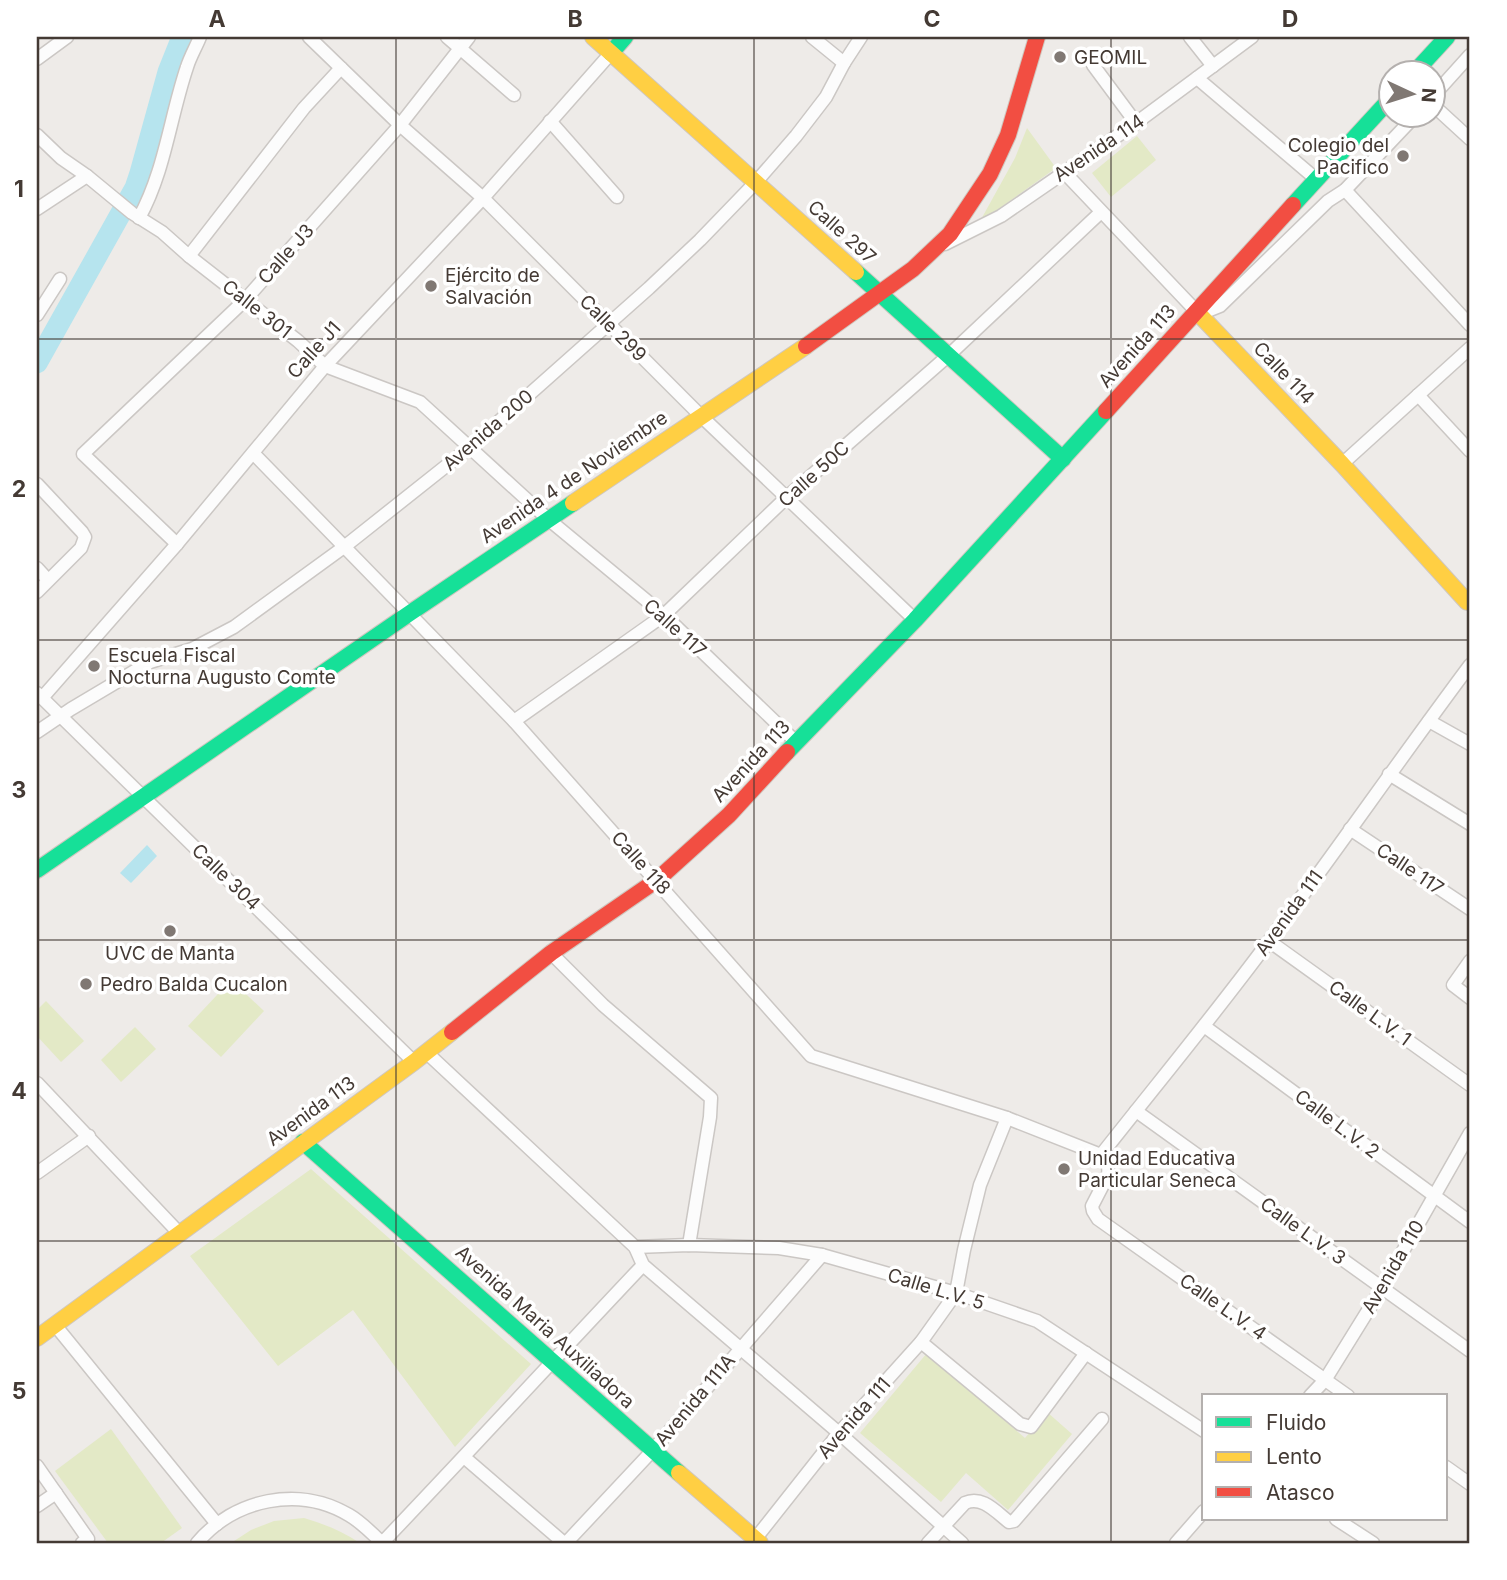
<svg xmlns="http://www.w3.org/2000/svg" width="1507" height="1580" viewBox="0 0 1507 1580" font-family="Inter,sans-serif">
<rect width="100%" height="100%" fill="#eeebe8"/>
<!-- green -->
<g fill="#e3e9c6">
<polygon points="1027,128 1056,168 979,223 1015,158"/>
<polygon points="1137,136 1156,160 1111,197 1092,173"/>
<polygon points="231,980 264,1011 221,1057 188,1026"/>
<polygon points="46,1001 84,1041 61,1062 37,1036 37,1010"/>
<polygon points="135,1027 156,1049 121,1082 101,1060"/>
<polygon points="311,1169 531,1364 455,1447 353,1310 278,1366 190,1256"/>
<polygon points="927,1353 1025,1438 1047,1412 1072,1434 1008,1510 966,1473 941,1502 860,1433"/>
<polygon points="111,1429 182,1528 161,1543 108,1543 55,1471"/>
<path d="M304 1518C324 1524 342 1531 360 1543H231L251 1530 274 1521Z"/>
</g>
<!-- water -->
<polygon fill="#b6e4ee" points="147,845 157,856 131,883 120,873"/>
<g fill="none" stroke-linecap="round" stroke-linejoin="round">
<!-- river -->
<polyline stroke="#b6e4ee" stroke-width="21" points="37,363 135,188 140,173 168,72 182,37"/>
<defs>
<g id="street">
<polyline points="309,37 400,125 483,198 701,416 915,620"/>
<polyline points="447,37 514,95"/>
<polyline points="812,37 844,63"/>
<polyline points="1190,37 1213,66"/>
<polyline points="37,59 67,37"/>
<polyline points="1093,65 1136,123"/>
<polyline points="1197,78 1316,179"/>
<polyline points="1434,95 1470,55"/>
<polyline points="1434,106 1470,139"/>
<polyline points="550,121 617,197"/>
<polyline points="37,135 61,158 87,176 132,213 162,232 189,256 298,341 325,366 420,402 548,519 664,615 796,742"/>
<polyline points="1064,172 1197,312 1210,310 1220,306 1328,201 1345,190 1415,116"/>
<polyline points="1345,190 1470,325"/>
<polyline points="37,209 87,176"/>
<path d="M139 218C165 171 170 117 187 67 190 57 196 47 200 37"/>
<polyline points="945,244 1001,216 1136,123 1252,37"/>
<polyline points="189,256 304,108 341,68"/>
<polyline points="37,315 60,279"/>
<polyline points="1418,395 1470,451"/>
<polyline points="253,453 514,721 811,1056 1007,1118 1101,1155"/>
<polyline points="1342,464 1470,348"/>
<polyline points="37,484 82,532 85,537 81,548 37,592"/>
<polyline points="177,544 83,454 245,300 400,125 469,37"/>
<polyline points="37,568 48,580"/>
<polyline points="37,693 414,1062"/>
<polyline points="42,698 177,544 325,366 483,198 611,53"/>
<polyline points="514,721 664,615 787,497 949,355 1101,212"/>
<polyline points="1429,721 1470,744"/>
<polyline points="37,732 71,709 150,662 192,649 234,627 344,547 470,447 649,288 700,240 756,182 796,136 826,97 844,63 861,37"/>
<polyline points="1389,774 1470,824"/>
<polyline points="1350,829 1470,909"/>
<polyline points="1269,941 1470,1085"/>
<polyline points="551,953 603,1005 711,1098 710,1117 689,1245"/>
<polyline points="1470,961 1453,985 1470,998"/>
<polyline points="1204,1026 1470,1222"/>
<polyline points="426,1052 635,1247 643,1265 839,1433 962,1543"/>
<polyline points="37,1083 180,1234"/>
<polyline points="1136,1111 1470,1351"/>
<path d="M1101 1155C1157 1084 1215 1014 1269 941 1337 850 1402 756 1470 665"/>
<path d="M1101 1155C1108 1161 1109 1167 1108 1175L1092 1206 1093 1211 1098 1219 1348 1396"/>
<polyline points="37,1173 89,1136"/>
<polyline points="635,1247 689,1245 779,1248 822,1255 956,1293 1037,1321 1204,1431"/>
<polyline points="55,1325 217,1524"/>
<polyline points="921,1342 1020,1424 1031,1427 1086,1353"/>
<polyline points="1310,1396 1325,1380 1382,1288 1470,1133"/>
<polyline points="464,1457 564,1543"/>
<polyline points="37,1466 88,1539 82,1543"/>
<polyline points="1446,1467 1470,1484"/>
<polyline points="37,1506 56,1493"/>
<polyline points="1336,1519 1373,1543"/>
<path d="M197 1543C234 1499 299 1485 349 1515 361 1522 372 1533 382 1543"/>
<path d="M382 1543C470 1451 555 1358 643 1265"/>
<polyline points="566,1543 653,1450 822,1255"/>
<polyline points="752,1543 839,1433 921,1342 956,1293 964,1250 980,1185 1007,1118"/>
<path d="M928 1543 965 1503C982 1495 996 1512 1009 1522L1014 1521 1102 1419"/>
<polyline points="1176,1543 1204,1511"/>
</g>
<g id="fast">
<polyline points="611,53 625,37"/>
<polyline points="1413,74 1447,37"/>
<polyline points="1293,205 1392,97"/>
<polyline points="856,272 1063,459"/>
<polyline points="787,752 915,620 1106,411"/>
<polyline points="37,870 410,613 573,503"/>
<polyline points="303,1142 679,1473"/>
</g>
<g id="slow">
<polyline points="593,37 856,272"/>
<polyline points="1197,312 1342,464 1467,602 1470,602"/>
<polyline points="573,503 806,346"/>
<polyline points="37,1338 414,1062 452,1032"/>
<polyline points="679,1473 760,1543"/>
</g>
<g id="jam">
<polyline points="806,346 913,269 950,234 990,174 1008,135 1037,37"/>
<polyline points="1106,411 1293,205"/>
<polyline points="452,1032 551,953 657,880 729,815 787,752"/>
</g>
</defs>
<!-- street casing -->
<use href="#street" stroke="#cbc7c4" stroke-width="15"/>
<!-- fast casing -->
<use href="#fast" stroke="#cfc7bf" stroke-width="18"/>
<!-- slow casing -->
<use href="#slow" stroke="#cfc7bf" stroke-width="18"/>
<!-- jam casing -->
<use href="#jam" stroke="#cfc7bf" stroke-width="18"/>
<!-- street -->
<use href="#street" stroke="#fcfcfc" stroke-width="12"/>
<!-- fast -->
<use href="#fast" stroke="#16e098" stroke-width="16"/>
<!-- slow -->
<use href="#slow" stroke="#ffcf43" stroke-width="16"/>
<!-- jam -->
<use href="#jam" stroke="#f24e42" stroke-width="16"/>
</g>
<!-- grid -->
<path fill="none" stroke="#443a34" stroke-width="2" stroke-opacity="0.55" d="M396 37V1543M754 37V1543M1111 37V1543M37 339H1470M37 640H1470M37 940H1470M37 1241H1470"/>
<!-- markers -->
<g fill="#807873" stroke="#fff" stroke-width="2.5">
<circle cx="1060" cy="57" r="7"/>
<circle cx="1403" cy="156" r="7"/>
<circle cx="431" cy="286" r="7"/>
<circle cx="94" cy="666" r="7"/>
<circle cx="170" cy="931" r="7"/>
<circle cx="86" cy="984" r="7"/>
<circle cx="1064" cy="1169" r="7"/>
</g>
<g text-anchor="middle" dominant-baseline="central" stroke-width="7" stroke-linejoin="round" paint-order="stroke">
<!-- poi labels -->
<g font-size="19" fill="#443a34" stroke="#fff" text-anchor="start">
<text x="1074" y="57">GEOMIL</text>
<text x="1389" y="145" text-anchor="end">Colegio del<tspan x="1389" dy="22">Pacifico</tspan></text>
<text x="445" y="275">Ejército de<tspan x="445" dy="22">Salvación</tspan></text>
<text x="108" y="655">Escuela Fiscal<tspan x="108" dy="22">Nocturna Augusto Comte</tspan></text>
<text x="170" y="953" text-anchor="middle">UVC de Manta</text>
<text x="100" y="984">Pedro Balda Cucalon</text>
<text x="1078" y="1158">Unidad Educativa<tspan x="1078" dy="22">Particular Seneca</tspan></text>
</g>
<!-- street labels -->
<g font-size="19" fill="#443a34" stroke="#fff">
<text transform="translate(1099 148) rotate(-34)">Avenida 114</text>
<text transform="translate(842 232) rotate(42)">Calle 297</text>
<text transform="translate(286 254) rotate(-48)">Calle J3</text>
<text transform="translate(257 309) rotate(38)">Calle 301</text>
<text transform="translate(613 328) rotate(45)">Calle 299</text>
<text transform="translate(1137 346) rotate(-48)">Avenida 113</text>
<text transform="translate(314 350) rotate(-48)">Calle J1</text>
<text transform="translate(1284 373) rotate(46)">Calle 114</text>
<text transform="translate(488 430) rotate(-41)">Avenida 200</text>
<text transform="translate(814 474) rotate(-42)">Calle 50C</text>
<text transform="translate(574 477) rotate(-34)">Avenida 4 de Noviembre</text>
<text transform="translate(675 628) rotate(42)">Calle 117</text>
<text transform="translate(751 761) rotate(-47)">Avenida 113</text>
<text transform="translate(641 863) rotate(48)">Calle 118</text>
<text transform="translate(1410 869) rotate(34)">Calle 117</text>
<text transform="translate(226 877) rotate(44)">Calle 304</text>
<text transform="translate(1289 913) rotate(-54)">Avenida 111</text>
<text transform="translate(1370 1013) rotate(36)">Calle L.V. 1</text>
<text transform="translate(311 1111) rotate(-36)">Avenida 113</text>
<text transform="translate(1337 1124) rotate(37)">Calle L.V. 2</text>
<text transform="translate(1303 1231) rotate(36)">Calle L.V. 3</text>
<text transform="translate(1393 1267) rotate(-60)">Avenida 110</text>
<text transform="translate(936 1289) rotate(17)">Calle L.V. 5</text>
<text transform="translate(1223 1307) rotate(35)">Calle L.V. 4</text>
<text transform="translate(545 1327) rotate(42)">Avenida Maria Auxiliadora</text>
<text transform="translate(695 1400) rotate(-50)">Avenida 111A</text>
<text transform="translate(854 1418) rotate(-49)">Avenida 111</text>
</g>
</g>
<!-- border -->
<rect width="1507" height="1580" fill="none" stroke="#ffffff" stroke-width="77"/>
<!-- legend -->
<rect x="1202" y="1394" width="245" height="126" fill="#ffffff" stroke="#b4b0ae" stroke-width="2"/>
<rect x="1216" y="1417" width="35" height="10" fill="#16e098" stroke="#b4b0ae" stroke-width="2"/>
<text x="1266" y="1430" font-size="21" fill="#443a34">Fluido</text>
<rect x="1216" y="1452" width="35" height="10" fill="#ffcf43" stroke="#b4b0ae" stroke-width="2"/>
<text x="1266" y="1464" font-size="21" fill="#443a34">Lento</text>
<rect x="1216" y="1487" width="35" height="10" fill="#f24e42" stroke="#b4b0ae" stroke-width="2"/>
<text x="1266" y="1500" font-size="21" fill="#443a34">Atasco</text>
<!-- north arrow -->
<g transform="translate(1412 94) rotate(94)"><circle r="33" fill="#ffffff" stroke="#b4b0ae" stroke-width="2"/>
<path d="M0-5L12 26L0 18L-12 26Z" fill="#807873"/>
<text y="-10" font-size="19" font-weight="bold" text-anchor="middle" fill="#443a34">N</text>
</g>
<rect x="38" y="38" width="1430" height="1504" fill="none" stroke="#443a34" stroke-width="2.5"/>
<g font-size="23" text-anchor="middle" font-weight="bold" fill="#443a34">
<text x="217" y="27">A</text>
<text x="575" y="27">B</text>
<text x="932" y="27">C</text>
<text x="1290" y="27">D</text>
<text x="19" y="197">1</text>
<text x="19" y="497">2</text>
<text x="19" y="798">3</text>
<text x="19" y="1099">4</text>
<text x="19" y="1399">5</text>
</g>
</svg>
